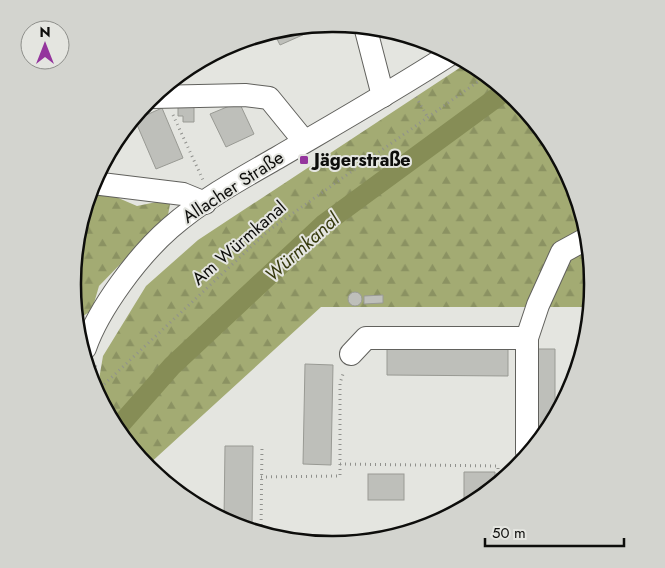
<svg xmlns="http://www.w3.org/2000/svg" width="665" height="568" viewBox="0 0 665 568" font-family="Jost,sans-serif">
<defs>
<pattern id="forest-firs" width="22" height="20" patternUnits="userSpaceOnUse" patternTransform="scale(1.25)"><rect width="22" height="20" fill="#a3ab73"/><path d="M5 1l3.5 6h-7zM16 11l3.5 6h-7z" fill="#8b9262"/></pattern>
</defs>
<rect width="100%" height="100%" fill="#e4e5e0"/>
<!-- forest -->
<g fill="url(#forest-firs)">
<polygon points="464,65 517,100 573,185 593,284 588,307 321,307 147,466 97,391 103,356 146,286 198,240"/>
<polygon points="91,190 109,194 137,206 171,199 168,215 99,286 92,310 79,319 72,284"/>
</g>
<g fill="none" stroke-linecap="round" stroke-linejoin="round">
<!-- canal -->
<polyline stroke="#868d56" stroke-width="20" points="120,425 172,366 324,224 504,92"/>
</g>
<!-- building -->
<g fill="#bebfba" stroke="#999a94">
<polygon points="325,25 280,45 275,35"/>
<polygon points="218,54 220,57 199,66"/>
<polygon points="178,100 194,100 194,122 183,122 183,116 178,116"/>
<polygon points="239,102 254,134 226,147 210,114"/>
<polygon points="162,108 183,158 156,169 135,120"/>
<circle cx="355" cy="299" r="7"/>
<polygon points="383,295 383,303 364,304 364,296"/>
<polygon points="387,345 508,345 508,376 387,375"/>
<polygon points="536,349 555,349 555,411 535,440"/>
<polygon points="305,364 333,365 331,465 303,464"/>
<polygon points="225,446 253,446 252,528 233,524 224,519"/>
<polygon points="464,472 495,472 495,483 464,503"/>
<rect x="368" y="474" width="36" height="26"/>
</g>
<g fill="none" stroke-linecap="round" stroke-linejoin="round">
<defs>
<g id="minor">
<polyline points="366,30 383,96"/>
<polyline points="153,97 245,95 269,98 304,141"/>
<polyline points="93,183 183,194 205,203"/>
<polyline points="527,338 538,305 562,252 584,240"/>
<path d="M85 348C99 308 138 256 170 228 202 200 240 179 277 158 335 124 393 91 449 55"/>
<polyline points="351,354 366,338 527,338 527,452"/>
</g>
</defs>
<!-- minor casing -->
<use href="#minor" stroke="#61615d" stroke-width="24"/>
<!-- path -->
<g stroke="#90918d" stroke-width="3" stroke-dasharray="1 4" stroke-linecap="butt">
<polyline points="416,97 427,116"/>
<polyline points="173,115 203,180"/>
<polyline points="92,381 96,364"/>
<polyline points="97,391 268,231 483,78"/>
<polyline points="340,464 498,466 498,481"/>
<polyline points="261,477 340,476 340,383 344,371"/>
<polyline points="261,530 262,445"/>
</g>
<!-- minor -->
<use href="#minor" stroke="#fff" stroke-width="22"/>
</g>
<!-- markers -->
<rect fill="#94359d" stroke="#e4e5e0" stroke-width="2" x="299" y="155" width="10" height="10" rx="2.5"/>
<g text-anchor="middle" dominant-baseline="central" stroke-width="4" stroke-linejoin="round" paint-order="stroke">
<!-- poi labels -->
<g font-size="18" font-weight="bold" fill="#0d0d0b" stroke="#e4e5e0" text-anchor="start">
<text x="314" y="160">Jägerstraße</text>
</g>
<!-- street labels -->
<g font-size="18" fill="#0d0d0b" stroke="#e4e5e0">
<text transform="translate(233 187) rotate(-33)">Allacher Straße</text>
<text transform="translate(239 243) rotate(-41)">Am Würmkanal</text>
</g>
<!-- water labels -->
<g font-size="19" font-style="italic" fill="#35390d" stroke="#e4e5e0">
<text transform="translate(302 247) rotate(-42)">Würmkanal</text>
</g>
</g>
<!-- crop -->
<path d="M0 0H665V568H0ZM332 32H333A251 251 0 0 1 584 283V285A251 251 0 0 1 333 536H332A251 251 0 0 1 81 285V283A251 251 0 0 1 332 32Z" fill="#d3d4cf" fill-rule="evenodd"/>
<path fill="none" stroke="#0d0d0b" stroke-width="2.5" d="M332 32H333A251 251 0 0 1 584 283V285A251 251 0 0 1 333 536H332A251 251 0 0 1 81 285V283A251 251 0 0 1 332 32Z"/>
<!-- north arrow -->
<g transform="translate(45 45)"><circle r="24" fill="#e4e5e0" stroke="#8e8f8b"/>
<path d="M0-4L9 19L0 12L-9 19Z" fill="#94359d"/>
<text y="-8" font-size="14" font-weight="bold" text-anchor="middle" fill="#0d0d0b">N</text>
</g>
<!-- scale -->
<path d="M485 538v8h139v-8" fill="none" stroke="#0d0d0b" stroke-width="2.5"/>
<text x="492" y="538" font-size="15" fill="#0d0d0b" stroke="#e4e5e0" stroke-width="4" paint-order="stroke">50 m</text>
</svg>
